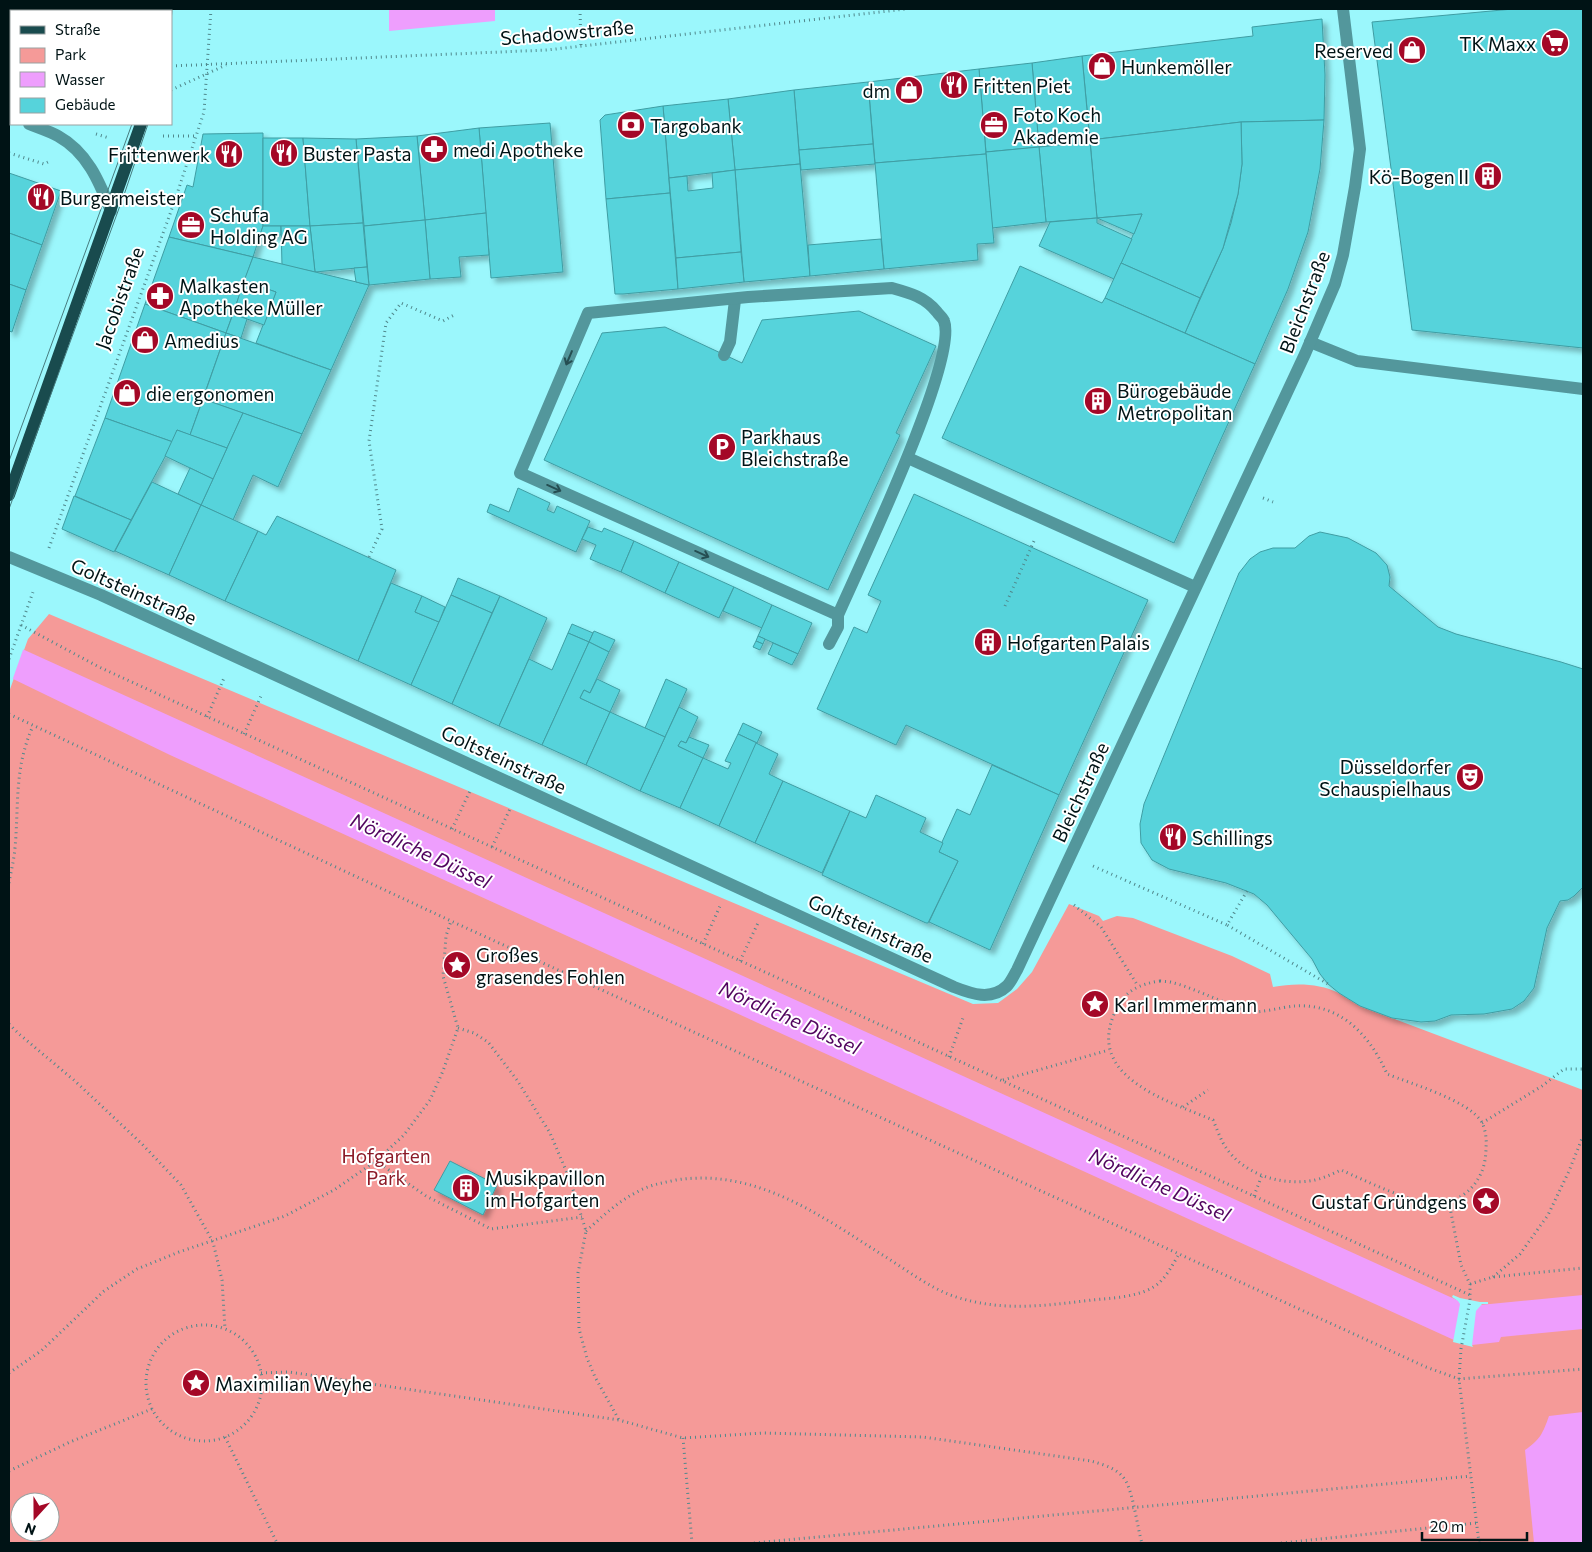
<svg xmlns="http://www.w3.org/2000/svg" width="1592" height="1552" viewBox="0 0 1592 1552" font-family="Commissioner,sans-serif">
<defs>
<filter id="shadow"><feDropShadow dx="4.5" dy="4.5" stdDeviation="2.5" flood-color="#0004"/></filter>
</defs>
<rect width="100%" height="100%" fill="#9bf7fc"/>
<!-- green -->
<path fill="#f59a98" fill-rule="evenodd" d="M49 614 973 1004 998 1003 1017 989 1032 972 1069 904 1099 916 1103 921 1117 916 1133 918 1232 956 1270 974 1273 987C1295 983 1318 983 1339 993 1346 997 1353 1002 1360 1006L1583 1090V1543H9V692L28 639ZM20 1502H50V1532H20Z"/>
<!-- water -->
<g fill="#ee9efd">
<polygon points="389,9 495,9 495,21 389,31"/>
<polygon points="9,643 1459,1301 1480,1305 1583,1295 1583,1329 1501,1337 1499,1342 1472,1345 1454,1340 170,755 9,677"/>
<path d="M1583 1412V1543H1534L1525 1450C1540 1440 1543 1433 1549 1416Z"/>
</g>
<!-- pier -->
<g fill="#9bf7fc">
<polygon points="9,640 24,647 12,681 9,680"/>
<polygon points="1453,1295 1460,1298 1480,1302 1488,1302 1488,1304 1482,1304 1476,1311 1472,1345 1473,1347 1453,1342 1460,1304 1458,1301 1452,1297"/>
</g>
<!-- building -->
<g fill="#56d3db" stroke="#3f9da3" filter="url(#shadow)">
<polygon points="1513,9 1583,9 1583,348 1412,330 1372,22"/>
<polygon points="1322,19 1325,75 1324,120 1241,122 1090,140 1082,56 1253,36 1252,27"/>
<polygon points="1082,56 1090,142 1039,147 1032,63"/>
<polygon points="1032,63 1039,147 986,152 979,69"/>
<polygon points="979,69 986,154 875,163 868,82"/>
<polygon points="868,82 873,144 799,150 794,90"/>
<polygon points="794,90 800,164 735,170 728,99"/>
<polygon points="728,99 735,170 669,178 663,106"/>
<polygon points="663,106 670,193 606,199 600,120 605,115"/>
<polygon points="1324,120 1320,169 1308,232 1288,289 1255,364 1185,333 1223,248 1231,223 1238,194 1242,164 1241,122"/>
<polygon points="1241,122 1242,164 1238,194 1223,248 1200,298 1121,263 1142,214 1097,218 1090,140"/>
<polygon points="550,123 563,272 491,278 479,128"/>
<polygon points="479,128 486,213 425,220 417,136"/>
<polygon points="263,133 263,226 253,257 169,237 187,185 193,187 203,134"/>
<polygon points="417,136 425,220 364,226 356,139"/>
<polygon points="263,138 303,138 310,226 263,226"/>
<polygon points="303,138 356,139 363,223 310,226"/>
<polygon points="1090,142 1097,218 1046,222 1039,147"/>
<polygon points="873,144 875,164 801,170 799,150"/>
<polygon points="1039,147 1046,222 992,228 986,152"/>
<polygon points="986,154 994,243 977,244 978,260 884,269 875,163"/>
<polygon points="800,164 810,276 744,282 735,170"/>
<polygon points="735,170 741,252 676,258 669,178 687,176 688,191 713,188 712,173"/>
<polygon points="9,173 61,191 42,245 9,233"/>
<polygon points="670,193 678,289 623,294 615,294 606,199"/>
<polygon points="486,213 489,255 459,257 461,277 430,279 425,220"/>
<polygon points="1142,214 1134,234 1097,218"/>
<polygon points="1097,218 1097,223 1132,239 1114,279 1039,246 1050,222"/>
<polygon points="425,220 430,279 369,285 364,226"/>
<polygon points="363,223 367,267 315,272 310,226"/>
<polygon points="263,226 281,226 281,235 260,235"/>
<polygon points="281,226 310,226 315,272 282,265"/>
<polygon points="9,233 42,245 26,290 9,284"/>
<polygon points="169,237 253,257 226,333 145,304"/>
<polygon points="881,239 884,269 810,276 808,245"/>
<polygon points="741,252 744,282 678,289 676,258"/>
<polygon points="253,257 369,285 331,370 256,343 276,292 244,281"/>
<polygon points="1121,263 1200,298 1185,333 1105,298"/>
<polygon points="1020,266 1102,303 1105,298 1255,364 1174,543 942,438"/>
<polygon points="367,267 369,285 356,282 354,268"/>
<polygon points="244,281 276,292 264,325 233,314"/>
<polygon points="9,284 26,290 12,332 9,331"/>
<polygon points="145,304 226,333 190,435 177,430 173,442 105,418"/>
<polygon points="859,311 936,346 896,433 900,435 828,590 544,460 602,333 665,327 742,363 762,320"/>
<polygon points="233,314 247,319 241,338 226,333"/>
<polygon points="226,333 331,370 302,434 203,399"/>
<polygon points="203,399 243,413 227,448 190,435"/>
<polygon points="243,413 302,434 278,487 253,475 233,520 201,505"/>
<polygon points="105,418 173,442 131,520 75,496"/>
<polygon points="177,430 227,448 213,479 165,456"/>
<polygon points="190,468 213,479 201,505 178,494"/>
<polygon points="152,482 201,505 169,575 115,551"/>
<polygon points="518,488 550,503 547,510 554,513 557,506 590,521 576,552 487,512 490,504 509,512"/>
<polygon points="914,494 1148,600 1059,795 906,725 896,745 817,709 854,627 867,633 881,601 868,595"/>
<polygon points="74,496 131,520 114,552 62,529"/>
<polygon points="201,505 258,531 225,601 169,575"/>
<polygon points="277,516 396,570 358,661 225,601 258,531 266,535"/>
<polygon points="588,527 602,532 604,528 634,541 621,572 590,559 596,545 582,539"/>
<polygon points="1320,532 1348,538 1376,553 1387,565 1390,577 1389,586 1438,627 1456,634 1561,662 1583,669 1583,887 1574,896 1568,900 1560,901 1547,928 1534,988 1524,1001 1512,1009 1484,1014 1451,1015 1435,1021 1421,1022 1392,1018 1360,1006 1339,993 1328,984 1320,974 1312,959 1267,905 1254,894 1226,883 1169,869 1152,860 1141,843 1140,824 1144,804 1239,573 1250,559 1260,552 1273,548 1295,548 1309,536"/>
<polygon points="634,541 679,562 665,593 621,572"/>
<polygon points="679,562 734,587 719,618 665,593"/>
<polygon points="458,578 500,596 492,613 451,595"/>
<polygon points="391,583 422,596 415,612 439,622 411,685 358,661"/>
<polygon points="734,587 772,605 762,628 723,611"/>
<polygon points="451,595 492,613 452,704 411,685"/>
<polygon points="422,596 445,607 439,622 415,612"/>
<polygon points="500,596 547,618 499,726 452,704"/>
<polygon points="772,605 812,623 798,654 758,636"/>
<polygon points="572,624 593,633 589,642 568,633"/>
<polygon points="594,631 615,640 609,652 589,642"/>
<polygon points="568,633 589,642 542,745 499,726 529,659 552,670"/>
<polygon points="758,636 765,639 763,644 756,641"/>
<polygon points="756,641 763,644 760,650 753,647"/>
<polygon points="589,642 609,652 590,693 584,690 580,698 610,712 586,765 542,745"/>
<polygon points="773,643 798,654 792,665 768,654"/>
<polygon points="597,679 620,690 610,712 580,698 584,690 590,693"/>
<polygon points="666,679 687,689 665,737 645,728"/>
<polygon points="679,707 698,717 686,743 681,741 678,746 703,758 680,808 640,791"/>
<polygon points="610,712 665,737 640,791 586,765"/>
<polygon points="743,723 762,732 757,743 738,734"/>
<polygon points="738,734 757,743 719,826 680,808 703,758 728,769 731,763 725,761"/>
<polygon points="689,737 709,745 703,758 678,746 681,741 686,743"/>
<polygon points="756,743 778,754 769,774 783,781 755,843 719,826"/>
<polygon points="992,765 1059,795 990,950 929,922 958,861 939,852 942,842 957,809 970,815"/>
<polygon points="783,781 850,811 822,873 755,843"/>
<polygon points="876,795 926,818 920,832 943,843 939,852 958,861 928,923 926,923 822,875 850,811 866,818"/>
<polygon points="450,1161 497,1185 483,1215 434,1190"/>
</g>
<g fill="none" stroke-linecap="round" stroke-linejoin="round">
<!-- path -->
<g stroke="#50888c" stroke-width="3" stroke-dasharray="1 4" stroke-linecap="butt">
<polyline points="580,9 581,47"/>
<polyline points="120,11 120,9"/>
<polyline points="9,29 11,29"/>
<polyline points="9,63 11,63"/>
<polyline points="171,66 547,50 906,9"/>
<polyline points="171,90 226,65"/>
<polyline points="96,134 109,138"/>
<polyline points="163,136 195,136"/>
<polyline points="9,153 44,164 50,161"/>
<polyline points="168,201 174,203"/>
<polyline points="1263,498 1273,502"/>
<polyline points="49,548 174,203 204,112 211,9"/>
<polyline points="369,557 382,529 369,441 386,323 401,303 443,321 454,315"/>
<polyline points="1005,606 1034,541"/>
<polyline points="21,625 99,667 1470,1295"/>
<polyline points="9,659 33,592"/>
<polyline points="9,714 451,921 1426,1367 1459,1379 1583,1369"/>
<polyline points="207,717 224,678"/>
<polyline points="244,734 261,696"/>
<polyline points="452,829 470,791"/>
<polyline points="492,847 510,809"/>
<polyline points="1093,866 1227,925"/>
<path d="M9 883C11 871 14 860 15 848 19 804 14 768 33 726"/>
<polyline points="1247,891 1227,925 1328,984"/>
<polyline points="1074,905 1101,927 1138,986"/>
<polyline points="703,944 720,906"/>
<polyline points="740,961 758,923"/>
<path d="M1160 981 1170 982 1181 985C1198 991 1214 998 1231 1005 1236 1007 1243 1011 1249 1012 1261 1013 1282 1007 1295 1006 1340 1003 1370 1035 1387 1074 1412 1084 1467 1100 1481 1121 1485 1127 1487 1139 1486 1147 1486 1159 1484 1169 1478 1179 1470 1193 1453 1204 1437 1204 1413 1204 1364 1180 1341 1170 1332 1174 1324 1178 1315 1180 1282 1187 1239 1174 1222 1141 1219 1135 1216 1127 1213 1120 1168 1101 1085 1077 1115 1012 1124 991 1139 984 1160 981Z"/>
<polyline points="9,1024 19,1034 75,1081 142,1144 181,1185 213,1242 222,1280 225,1329"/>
<polyline points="458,1028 474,1033 488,1042 517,1080 550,1133 570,1180 586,1231 578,1273 579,1329 587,1358 595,1377 619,1420"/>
<polyline points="949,1057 964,1015"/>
<polyline points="1003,1080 1109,1050"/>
<polyline points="1183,1107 1208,1090"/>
<polyline points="1482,1123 1542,1086 1564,1069 1583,1069"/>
<polyline points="376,1161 426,1196 491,1229 582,1217"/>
<polyline points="1254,1196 1262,1175"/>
<polyline points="1449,1202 1461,1265 1470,1284 1470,1300 1461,1349 1459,1379 1479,1543"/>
<path d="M586 1231C602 1217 617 1202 637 1192 649 1185 662 1183 676 1180 755 1168 818 1214 881 1254 904 1268 928 1287 953 1296 1001 1312 1043 1306 1092 1300 1112 1298 1145 1297 1160 1282 1168 1274 1173 1264 1179 1254"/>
<polyline points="1493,1277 1520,1254 1548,1215 1569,1171 1583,1136"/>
<polyline points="1470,1284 1493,1277 1583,1268"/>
<circle cx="204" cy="1383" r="58"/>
<polyline points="9,1373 41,1351 104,1291 137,1269 179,1252 285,1216 334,1190 376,1161 404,1135 430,1100 443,1071 458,1028 443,976 446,936 451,921"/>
<path d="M261 1373 289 1372 619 1420 683 1438 763 1433 923 1437 1091 1461C1101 1464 1114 1467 1122 1476 1133 1486 1137 1528 1142 1543"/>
<polyline points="225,1437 277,1543"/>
<polyline points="683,1438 692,1543"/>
<polyline points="9,1471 70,1442 152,1409"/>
<polyline points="754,1543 1471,1476"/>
<polyline points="1281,1543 1477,1523"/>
</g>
<!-- minor -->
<g stroke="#53979c" stroke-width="12">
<polyline points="9,115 11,116"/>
<path d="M29 124C39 128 49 131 58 136 87 152 99 181 111 211"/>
<polyline points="1310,342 1357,361 1583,389"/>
<polyline points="724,355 730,342 735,300"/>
<polyline points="908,458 1195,587"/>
<path d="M9 557 101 595 271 673 954 987C972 994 991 1001 1007 986 1011 982 1014 975 1017 970L1305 354 1335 284 1343 255 1355 187 1360 149 1343 9"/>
<path d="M829 644 838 627V615C858 569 959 359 944 321 943 318 939 315 937 312 925 297 910 293 892 288L748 297 588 313 520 473 838 615"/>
</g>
<!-- major -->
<g stroke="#194b4e" stroke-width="12">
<polyline points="165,11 165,9"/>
<polyline points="9,495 141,124"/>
</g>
<!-- tram -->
<g stroke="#477c7f" stroke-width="1">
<polyline points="153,11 154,9"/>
<polyline points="171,23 172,9"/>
<polyline points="9,461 132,124"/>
<polyline points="9,509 125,192 148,124"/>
</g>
</g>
<!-- one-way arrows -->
<defs><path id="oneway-shaft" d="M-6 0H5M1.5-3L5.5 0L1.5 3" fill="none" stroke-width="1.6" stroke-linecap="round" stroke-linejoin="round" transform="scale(1.25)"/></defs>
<g stroke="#254e52">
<use href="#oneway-shaft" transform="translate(569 358) rotate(113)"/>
<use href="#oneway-shaft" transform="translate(554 488) rotate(24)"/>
<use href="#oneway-shaft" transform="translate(702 554) rotate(24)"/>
</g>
<!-- icons -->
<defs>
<symbol id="supermarket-disc" viewBox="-11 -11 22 22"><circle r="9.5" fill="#a40827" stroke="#fff"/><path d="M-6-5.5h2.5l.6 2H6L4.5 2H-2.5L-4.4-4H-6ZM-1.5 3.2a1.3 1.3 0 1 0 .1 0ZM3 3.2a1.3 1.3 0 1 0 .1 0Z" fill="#fff"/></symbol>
<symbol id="shop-disc" viewBox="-11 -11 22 22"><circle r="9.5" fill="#a40827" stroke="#fff"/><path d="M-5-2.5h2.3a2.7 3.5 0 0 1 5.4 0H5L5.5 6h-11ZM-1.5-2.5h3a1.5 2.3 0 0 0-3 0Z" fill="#fff"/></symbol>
<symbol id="restaurant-disc" viewBox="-11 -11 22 22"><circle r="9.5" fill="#a40827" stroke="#fff"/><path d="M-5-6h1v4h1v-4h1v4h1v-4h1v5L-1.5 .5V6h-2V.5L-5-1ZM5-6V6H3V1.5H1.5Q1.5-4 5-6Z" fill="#fff"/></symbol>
<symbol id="bank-disc" viewBox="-11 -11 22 22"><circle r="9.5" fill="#a40827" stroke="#fff"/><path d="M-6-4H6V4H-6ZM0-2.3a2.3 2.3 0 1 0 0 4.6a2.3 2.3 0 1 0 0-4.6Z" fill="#fff"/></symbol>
<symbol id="office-disc" viewBox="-11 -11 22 22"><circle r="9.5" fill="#a40827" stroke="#fff"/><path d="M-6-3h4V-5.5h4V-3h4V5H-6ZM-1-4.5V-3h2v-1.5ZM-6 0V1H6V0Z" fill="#fff"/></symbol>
<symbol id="pharmacy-disc" viewBox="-11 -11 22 22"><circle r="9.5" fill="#a40827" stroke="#fff"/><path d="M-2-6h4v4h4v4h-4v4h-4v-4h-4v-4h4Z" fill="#fff"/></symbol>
<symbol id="building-disc" viewBox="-11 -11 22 22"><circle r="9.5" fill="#a40827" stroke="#fff"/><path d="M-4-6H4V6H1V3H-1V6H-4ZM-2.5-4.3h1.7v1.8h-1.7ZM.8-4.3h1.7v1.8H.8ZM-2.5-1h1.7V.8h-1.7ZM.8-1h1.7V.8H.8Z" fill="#fff"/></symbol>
<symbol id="parking-disc" viewBox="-11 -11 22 22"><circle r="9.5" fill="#a40827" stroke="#fff"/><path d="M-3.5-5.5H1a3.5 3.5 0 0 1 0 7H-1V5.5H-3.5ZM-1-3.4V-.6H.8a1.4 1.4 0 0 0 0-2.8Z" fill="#fff"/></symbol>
<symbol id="theatre-disc" viewBox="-11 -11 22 22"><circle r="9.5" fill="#a40827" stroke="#fff"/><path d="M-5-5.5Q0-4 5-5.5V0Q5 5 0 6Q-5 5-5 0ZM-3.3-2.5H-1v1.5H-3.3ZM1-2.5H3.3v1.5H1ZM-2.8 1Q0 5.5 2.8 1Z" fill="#fff"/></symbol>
<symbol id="sight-disc" viewBox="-11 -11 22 22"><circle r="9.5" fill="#a40827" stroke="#fff"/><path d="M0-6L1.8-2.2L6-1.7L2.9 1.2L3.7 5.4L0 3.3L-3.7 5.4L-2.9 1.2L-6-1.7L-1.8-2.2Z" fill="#fff"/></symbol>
</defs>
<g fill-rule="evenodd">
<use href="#supermarket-disc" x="1539" y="27" width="32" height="32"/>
<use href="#shop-disc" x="1396" y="34" width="32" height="32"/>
<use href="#shop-disc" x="1086" y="50" width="32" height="32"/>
<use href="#restaurant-disc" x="938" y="69" width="32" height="32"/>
<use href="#shop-disc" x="893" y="74" width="32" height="32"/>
<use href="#bank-disc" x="615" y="109" width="32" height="32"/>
<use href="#office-disc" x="978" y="109" width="32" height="32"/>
<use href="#pharmacy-disc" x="418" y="133" width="32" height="32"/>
<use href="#restaurant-disc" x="268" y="137" width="32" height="32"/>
<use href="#restaurant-disc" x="213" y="138" width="32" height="32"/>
<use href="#building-disc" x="1472" y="160" width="32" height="32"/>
<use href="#restaurant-disc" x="25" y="181" width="32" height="32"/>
<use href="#office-disc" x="175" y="209" width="32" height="32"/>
<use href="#pharmacy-disc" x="144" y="280" width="32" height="32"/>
<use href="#shop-disc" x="129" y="324" width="32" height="32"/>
<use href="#shop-disc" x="111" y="377" width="32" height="32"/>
<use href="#building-disc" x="1082" y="385" width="32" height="32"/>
<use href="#parking-disc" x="706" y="431" width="32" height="32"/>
<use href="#building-disc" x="972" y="626" width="32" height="32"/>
<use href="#theatre-disc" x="1454" y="761" width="32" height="32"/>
<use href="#restaurant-disc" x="1157" y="821" width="32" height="32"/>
<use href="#sight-disc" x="441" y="949" width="32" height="32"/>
<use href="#sight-disc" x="1079" y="988" width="32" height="32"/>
<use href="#building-disc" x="450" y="1172" width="32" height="32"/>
<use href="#sight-disc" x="1470" y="1185" width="32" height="32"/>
<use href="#sight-disc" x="180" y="1367" width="32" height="32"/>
</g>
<g text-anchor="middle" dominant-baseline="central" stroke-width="4" stroke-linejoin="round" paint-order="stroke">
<!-- street labels -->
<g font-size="19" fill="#001315" stroke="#fff">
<text transform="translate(567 32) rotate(-5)">Schadowstraße</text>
<text transform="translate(119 298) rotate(-70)">Jacobistraße</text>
<text transform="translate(1304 302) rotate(-69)">Bleichstraße</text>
<text transform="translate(134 591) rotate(24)">Goltsteinstraße</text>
<text transform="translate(504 759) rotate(25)">Goltsteinstraße</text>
<text transform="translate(1080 792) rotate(-65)">Bleichstraße</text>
<text transform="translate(871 928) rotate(25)">Goltsteinstraße</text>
</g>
<!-- poi labels -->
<g font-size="19" fill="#001315" stroke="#fff" text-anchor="start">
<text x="1536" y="43" text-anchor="end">TK Maxx</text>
<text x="1393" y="50" text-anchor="end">Reserved</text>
<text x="1121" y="66">Hunkemöller</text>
<text x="973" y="85">Fritten Piet</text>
<text x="890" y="90" text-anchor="end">dm</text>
<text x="1013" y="114">Foto Koch<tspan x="1013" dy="22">Akademie</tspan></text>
<text x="650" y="125">Targobank</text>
<text x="453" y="149">medi Apotheke</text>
<text x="303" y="153">Buster Pasta</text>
<text x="210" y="154" text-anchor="end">Frittenwerk</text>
<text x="1469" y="176" text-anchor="end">Kö-Bogen II</text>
<text x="60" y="197">Burgermeister</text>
<text x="210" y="214">Schufa<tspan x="210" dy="22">Holding AG</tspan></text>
<text x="179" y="285">Malkasten<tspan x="179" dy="22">Apotheke Müller</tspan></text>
<text x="164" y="340">Amedius</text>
<text x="1117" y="390">Bürogebäude<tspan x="1117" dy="22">Metropolitan</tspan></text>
<text x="146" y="393">die ergonomen</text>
<text x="741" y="436">Parkhaus<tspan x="741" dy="22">Bleichstraße</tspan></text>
<text x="1007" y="642">Hofgarten Palais</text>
<text x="1451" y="766" text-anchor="end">Düsseldorfer<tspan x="1451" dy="22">Schauspielhaus</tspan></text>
<text x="1192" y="837">Schillings</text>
<text x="476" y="954">Großes<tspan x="476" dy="22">grasendes Fohlen</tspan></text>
<text x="1114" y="1004">Karl Immermann</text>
<text x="485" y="1177">Musikpavillon<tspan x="485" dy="22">im Hofgarten</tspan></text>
<text x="1467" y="1201" text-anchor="end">Gustaf Gründgens</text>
<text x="215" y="1383">Maximilian Weyhe</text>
</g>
<!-- park labels -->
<g font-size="19" fill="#8b1a27" stroke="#fff">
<text x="386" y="1155">Hofgarten<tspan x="386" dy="22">Park</tspan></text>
</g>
<!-- water labels -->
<g font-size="20" font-style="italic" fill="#52055f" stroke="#fff">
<text transform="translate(421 850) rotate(25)">Nördliche Düssel</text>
<text transform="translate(790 1017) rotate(24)">Nördliche Düssel</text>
<text transform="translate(1160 1184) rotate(24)">Nördliche Düssel</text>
</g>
</g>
<!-- border -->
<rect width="1592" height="1552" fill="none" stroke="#001315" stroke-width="20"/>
<!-- legend -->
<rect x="10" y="10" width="162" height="115" fill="#ffffff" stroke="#99a1a1"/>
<rect x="20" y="26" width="25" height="8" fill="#194b4e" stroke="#99a1a1"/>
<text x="55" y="35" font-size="15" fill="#001315">Straße</text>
<rect x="20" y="48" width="25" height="15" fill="#f59a98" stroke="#99a1a1"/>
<text x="55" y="60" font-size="15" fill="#001315">Park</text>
<rect x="20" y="72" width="25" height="15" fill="#ee9efd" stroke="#99a1a1"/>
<text x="55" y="85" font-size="15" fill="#001315">Wasser</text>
<rect x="20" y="98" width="25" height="15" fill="#56d3db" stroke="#99a1a1"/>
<text x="55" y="110" font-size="15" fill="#001315">Gebäude</text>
<!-- north arrow -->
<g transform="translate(35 1517) rotate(201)"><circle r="24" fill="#ffffff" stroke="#99a1a1"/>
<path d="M0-4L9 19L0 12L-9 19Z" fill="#a40827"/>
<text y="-8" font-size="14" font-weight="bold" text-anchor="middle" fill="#001315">N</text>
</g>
<!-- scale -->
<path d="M1422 1532v8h105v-8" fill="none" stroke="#001315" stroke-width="2.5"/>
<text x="1430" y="1532" font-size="15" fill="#001315" stroke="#ffffff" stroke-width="4" paint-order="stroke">20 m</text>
</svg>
